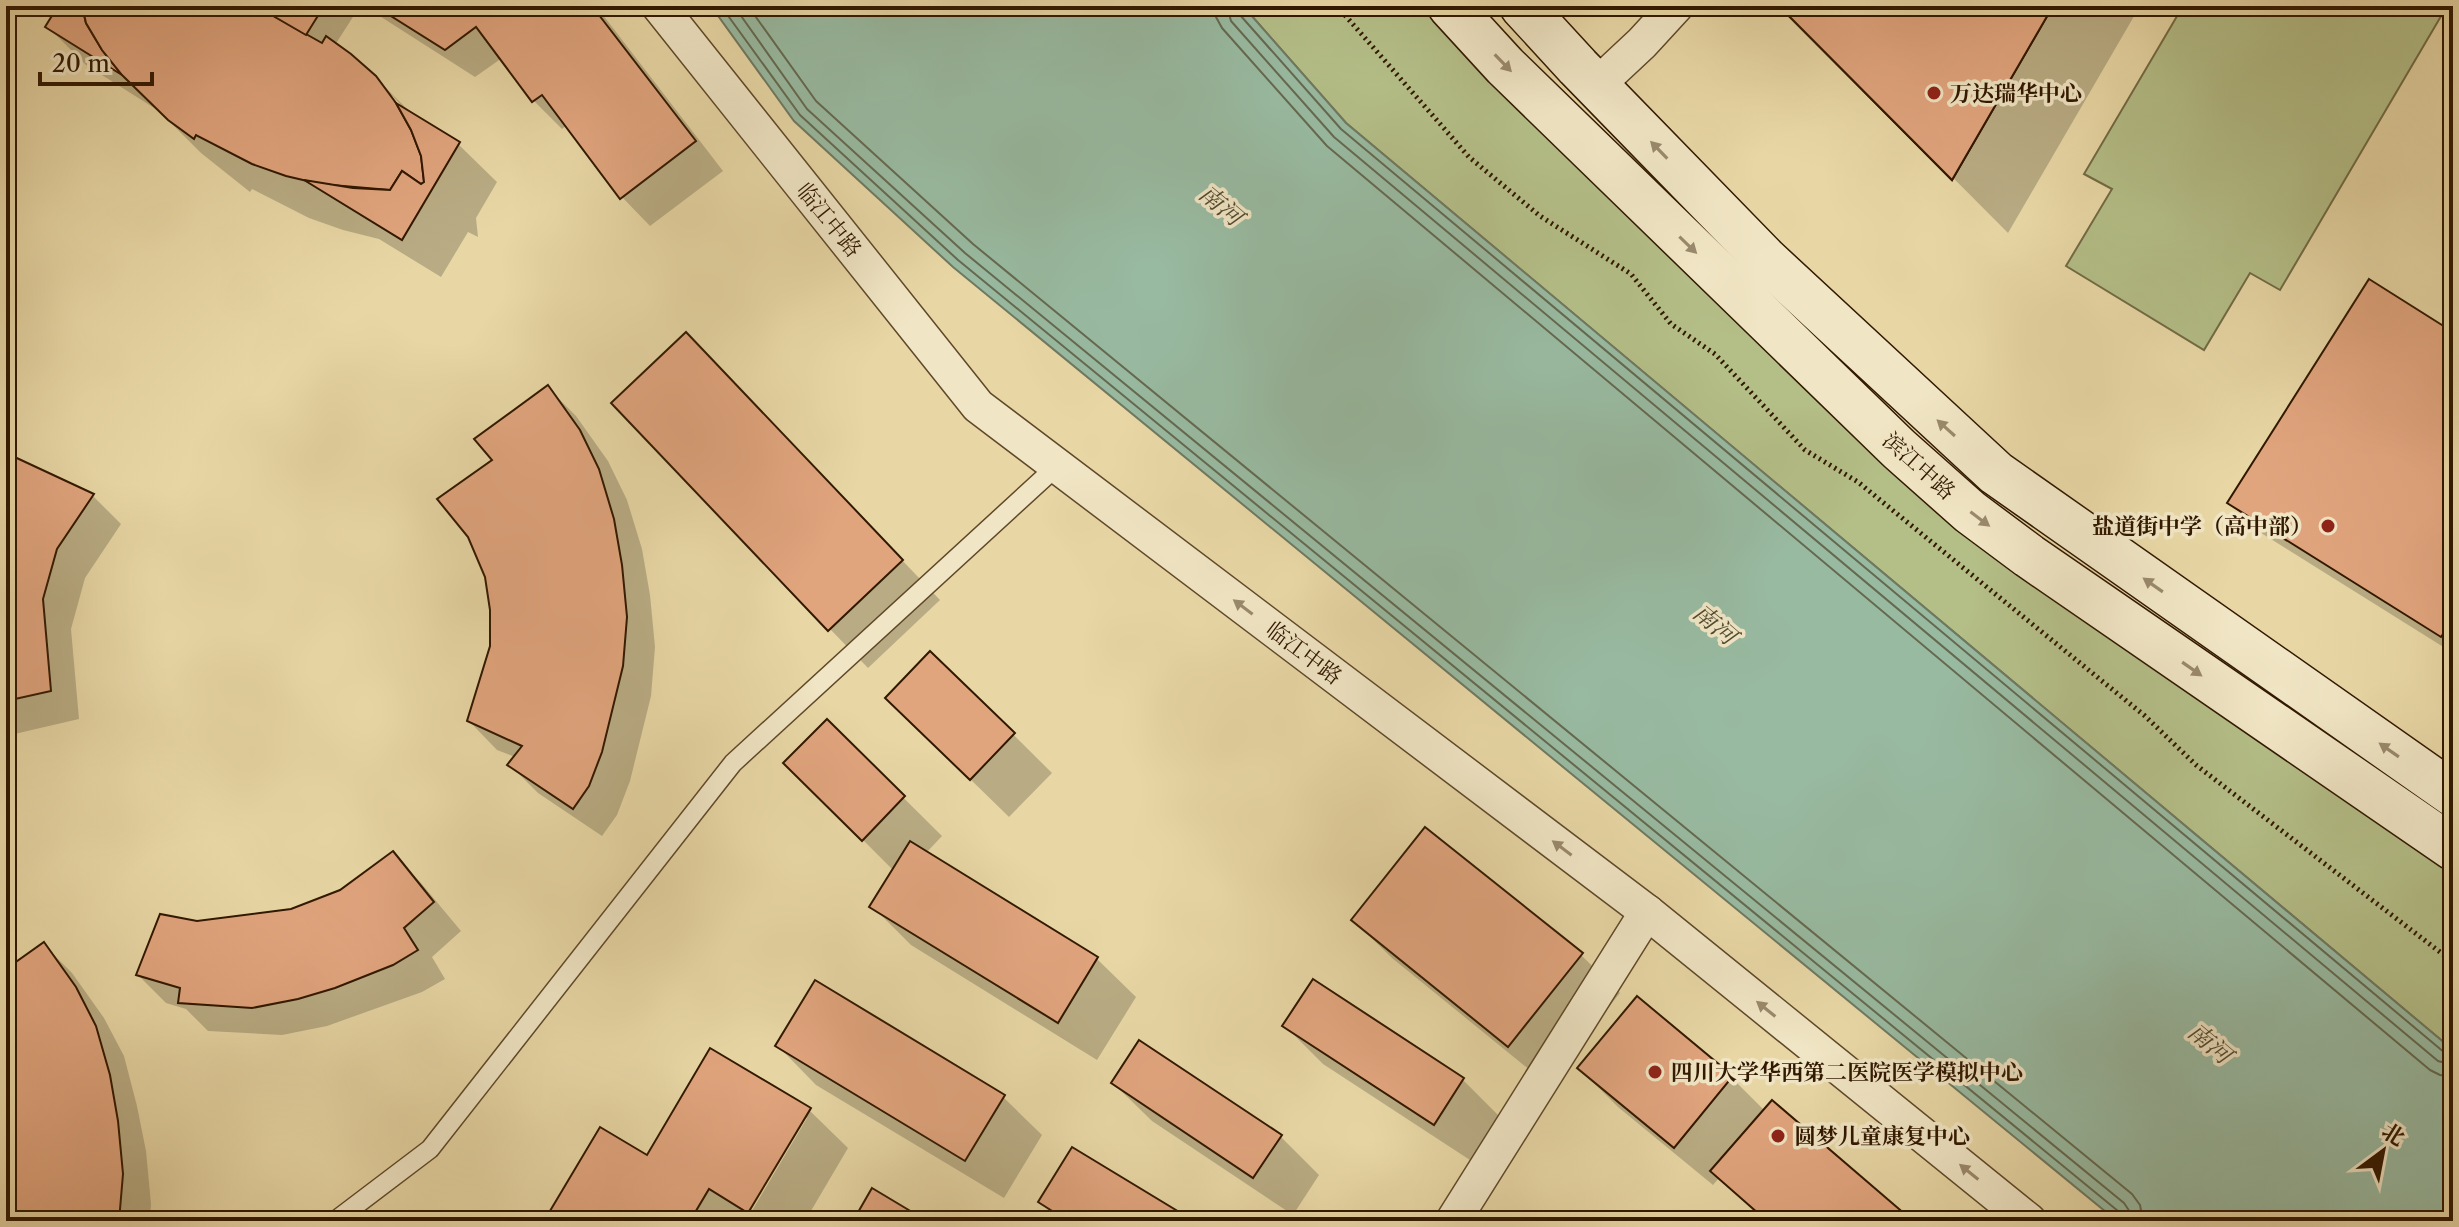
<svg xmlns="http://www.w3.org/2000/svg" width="2459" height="1227" viewBox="0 0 2459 1227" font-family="'Libre Caslon Text','Noto Serif SC',serif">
<rect width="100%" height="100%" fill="#e8d7a5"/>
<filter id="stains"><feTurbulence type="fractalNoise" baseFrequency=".0025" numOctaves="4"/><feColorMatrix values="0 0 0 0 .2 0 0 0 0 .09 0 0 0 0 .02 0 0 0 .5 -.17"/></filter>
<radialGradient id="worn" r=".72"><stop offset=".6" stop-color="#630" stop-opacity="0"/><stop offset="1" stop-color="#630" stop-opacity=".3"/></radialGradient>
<!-- green -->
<g fill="#b4be87" stroke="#726b44" stroke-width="2">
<polygon points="1243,6 1432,6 1990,550 2453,875 2453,1050 1346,123"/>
<polygon points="2183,6 2447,6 2280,290 2250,273 2204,350 2066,266 2112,189 2084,174"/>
</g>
<!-- water -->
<polygon fill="#98baa1" stroke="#6f7961" stroke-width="2" points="711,6 1243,6 1346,123 2453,1050 2453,1221 2117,1221 953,267 794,121"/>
<!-- shadow -->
<g fill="#0003" fill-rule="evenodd">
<path d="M60 6H360L335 45 375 77 414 116 458 144 497 182 476 218 478 237 468 232 441 277 379 239 343 230 309 218 252 189 250 192 201 153 159 111 86 65 48 27ZM391 94 401 105H395Z"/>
<polygon points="364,6 596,6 723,171 650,226 622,197 567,125 562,129 533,100 502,58 475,77"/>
<polygon points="1782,6 2140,6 2008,233"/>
<polygon points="2453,334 2453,653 2258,531 2230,502"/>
<polygon points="724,373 940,600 868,668 830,629"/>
<polygon points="548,388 576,416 608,461 627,500 642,549 650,595 655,647 651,696 630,781 617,815 602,836 538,793 510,765 515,757 497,750 469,721 492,646 495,460"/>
<polygon points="6,455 92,495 121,524 85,578 71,629 79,719 6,736"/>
<polygon points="931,653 1052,773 1009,817 926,736"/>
<polygon points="827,722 942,836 926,853 1097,959 1136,997 1097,1060 911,945 872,906 894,871 786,763"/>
<polygon points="393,854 421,883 461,931 432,957 445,979 422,992 327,1026 282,1035 208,1031 186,1009 166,1003 138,975 197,923 291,911 341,892"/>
<polygon points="1353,920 1581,955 1620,993 1547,1084 1392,958"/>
<polygon points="43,944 72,973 104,1018 124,1056 137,1106 146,1151 151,1204 150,1221 6,1221 6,971"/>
<polygon points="1637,999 1732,1078 1765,1111 1910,1221 1764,1221 1719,1178 1713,1185 1618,1107 1579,1068"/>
<polygon points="1285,1026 1463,1080 1501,1118 1473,1162 1323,1064"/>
<polygon points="778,1046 1003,1097 1042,1135 1004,1198 816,1085"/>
<polygon points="1113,1083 1281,1137 1319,1175 1293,1215 1152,1121"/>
<polygon points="809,1110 848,1148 805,1221 746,1221 807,1118 802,1118 743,1221 546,1221 648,1157"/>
<polygon points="1040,1202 1190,1221 1059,1221"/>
</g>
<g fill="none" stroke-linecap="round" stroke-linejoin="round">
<!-- shore -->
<g stroke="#646950" stroke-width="2">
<polyline points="721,6 800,115 958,260 2118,1211 2121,1221"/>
<polyline points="734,6 807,109 965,253 2124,1203 2130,1212 2131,1221"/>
<polyline points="748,6 816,101 973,244 2132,1194 2140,1205 2143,1221"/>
<polyline points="1215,6 1216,17 1222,28 1327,146 2430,1070 2440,1075 2453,1077"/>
<polyline points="1227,6 1231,21 1334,137 2438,1061 2453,1065"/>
<polyline points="1237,6 1240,15 1341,129 2445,1053 2453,1055"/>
</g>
</g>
<!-- building -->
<g fill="#e1a57e" stroke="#311800" stroke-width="2">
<polygon points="58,6 82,6 86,23 102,50 122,75 45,27"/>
<polygon points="82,6 256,6 322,43 326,36 351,54 376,76 396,103 411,130 421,156 424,182 421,184 402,171 390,190 320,184 286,176 252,164 196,135 194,139 168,120 122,75 102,50 86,23"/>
<polygon points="256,6 324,6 306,35"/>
<polygon points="375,6 592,6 696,141 620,199 542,95 532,102 476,27 445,50"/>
<polygon points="1779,6 2053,6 1952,180"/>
<polygon points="1779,6 2053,6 1952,180"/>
<polygon points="396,103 460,142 402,240 304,180 353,188 390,190 402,171 421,184 424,182 421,156 411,130"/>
<polygon points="2369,279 2453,332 2453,619 2441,637 2227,503"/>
<polygon points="686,332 903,560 828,631 611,403"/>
<polygon points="548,385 580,430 599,469 614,519 622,565 627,617 623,666 602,752 589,786 573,809 507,765 522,746 467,721 490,646 490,610 485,577 468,537 437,499 492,460 474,439"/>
<polygon points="6,453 94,494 57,549 43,599 51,691 6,701"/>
<polygon points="930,651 1015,733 970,780 885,698"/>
<polygon points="827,719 905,796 862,841 783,763"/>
<polygon points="1425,827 1583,953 1508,1047 1351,920"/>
<polygon points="910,841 1098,957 1058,1023 869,907"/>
<polygon points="393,851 434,902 404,928 418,950 393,965 335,988 298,999 252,1008 178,1003 180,988 136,975 160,914 197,921 291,909 340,890"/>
<polygon points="44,942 76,987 96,1026 110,1075 118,1121 123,1174 119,1221 6,1221 6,969"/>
<polygon points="1313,979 1464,1078 1434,1125 1282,1026"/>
<polygon points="815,980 1005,1095 965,1161 775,1046"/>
<polygon points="1637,996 1733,1076 1674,1148 1577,1068"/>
<polygon points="1139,1040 1282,1135 1253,1178 1111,1083"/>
<polygon points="710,1048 811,1108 748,1213 709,1189 690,1221 544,1221 600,1127 647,1155"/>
<polygon points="1772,1100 1913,1221 1767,1221 1710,1171"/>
<polygon points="1072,1147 1194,1221 1068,1221 1038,1202"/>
<polygon points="872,1188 927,1221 853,1221"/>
</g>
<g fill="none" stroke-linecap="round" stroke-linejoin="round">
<defs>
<polyline id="service" points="335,1221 430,1149 733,763 1057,466"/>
<g id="minor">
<polyline points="659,6 978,406 1647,912 2029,1221"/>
<polyline points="1596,86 1642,43 1676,6"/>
<polyline points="1453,1221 1647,912"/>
</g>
<g id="secondary">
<polyline points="1450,6 1505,66 1899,449 1970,512 2029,556 2453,848"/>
<polyline points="1522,6 1578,67 1765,259 1996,473 2453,794"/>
</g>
</defs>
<!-- service casing -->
<use href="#service" stroke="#5f4829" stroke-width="21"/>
<!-- minor casing -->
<use href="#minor" stroke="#5f4829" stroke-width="37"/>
<!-- secondary casing -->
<use href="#secondary" stroke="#311800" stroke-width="47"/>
<!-- path -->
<polyline stroke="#311800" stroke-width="5" stroke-dasharray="2 4" stroke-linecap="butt" points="1337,6 1469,157 1540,216 1631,274 1671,324 1715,354 1805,450 1858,482 2145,716 2196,765 2453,962"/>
<!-- service -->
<use href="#service" stroke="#f0e5c4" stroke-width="18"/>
<!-- minor -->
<use href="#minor" stroke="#f0e5c4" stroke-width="34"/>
<!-- secondary -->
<use href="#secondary" stroke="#f0e5c4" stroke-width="44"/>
</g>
<!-- one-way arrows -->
<defs><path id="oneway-solid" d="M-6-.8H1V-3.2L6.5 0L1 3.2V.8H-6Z" transform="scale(2)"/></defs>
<g fill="#9a896c">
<use href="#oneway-solid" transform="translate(1503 63) rotate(46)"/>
<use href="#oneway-solid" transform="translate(1659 150) rotate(-134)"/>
<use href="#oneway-solid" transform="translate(1688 245) rotate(44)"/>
<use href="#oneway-solid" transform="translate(1946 428) rotate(-138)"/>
<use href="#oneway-solid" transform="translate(1980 519) rotate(37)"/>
<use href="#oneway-solid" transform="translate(2153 585) rotate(-145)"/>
<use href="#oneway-solid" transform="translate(1243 607) rotate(-143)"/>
<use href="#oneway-solid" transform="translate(2192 669) rotate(35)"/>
<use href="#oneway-solid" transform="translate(2389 750) rotate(-145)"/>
<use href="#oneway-solid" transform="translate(1562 848) rotate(-143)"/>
<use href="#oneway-solid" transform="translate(1766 1009) rotate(-141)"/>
<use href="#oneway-solid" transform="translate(1969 1172) rotate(-141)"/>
</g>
<!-- markers -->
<g fill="#8f2418" stroke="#f0e5c4" stroke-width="3">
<circle cx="1934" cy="93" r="8"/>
<circle cx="2328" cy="526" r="8"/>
<circle cx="1655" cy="1072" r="8"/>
<circle cx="1778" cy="1136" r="8"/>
</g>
<g text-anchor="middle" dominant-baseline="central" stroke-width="7" stroke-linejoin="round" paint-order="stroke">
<!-- poi labels -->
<g font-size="22" font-weight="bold" fill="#311800" stroke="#f0e5c4" text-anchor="start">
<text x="1950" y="93">万达瑞华中心</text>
<text x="2312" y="526" text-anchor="end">盐道街中学（高中部）</text>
<text x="1671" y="1072">四川大学华西第二医院医学模拟中心</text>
<text x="1794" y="1136">圆梦儿童康复中心</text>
</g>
<!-- street labels -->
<g font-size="22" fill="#311800" stroke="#f0e5c4">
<text transform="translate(829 220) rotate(51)">临江中路</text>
<text transform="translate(1919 466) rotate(42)">滨江中路</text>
<text transform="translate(1304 653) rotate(37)">临江中路</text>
</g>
<!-- water labels -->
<g font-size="24" font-style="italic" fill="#504930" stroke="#f0e5c4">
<text transform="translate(1221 205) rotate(40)">南河</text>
<text transform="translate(1715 624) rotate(40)">南河</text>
<text transform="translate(2210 1043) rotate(40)">南河</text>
</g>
</g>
<!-- margin -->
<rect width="2459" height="1227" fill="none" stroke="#e8d7a5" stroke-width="32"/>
<rect x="8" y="8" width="2443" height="1211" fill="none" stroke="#311800" stroke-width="4"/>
<rect x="16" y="16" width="2427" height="1195" fill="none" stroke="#311800" stroke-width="2"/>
<!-- north arrow -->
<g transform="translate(2383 1151) rotate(32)" stroke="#f0e5c4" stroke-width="6" paint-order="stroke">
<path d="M0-6L14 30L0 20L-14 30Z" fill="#311800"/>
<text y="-12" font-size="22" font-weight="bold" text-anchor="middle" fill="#311800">北</text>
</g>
<!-- scale -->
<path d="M40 72v12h112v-12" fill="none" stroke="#311800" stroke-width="4"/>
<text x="52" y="72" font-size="24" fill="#311800" stroke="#f0e5c4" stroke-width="6" paint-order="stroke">20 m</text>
<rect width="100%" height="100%" filter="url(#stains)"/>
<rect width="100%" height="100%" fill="url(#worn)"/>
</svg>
